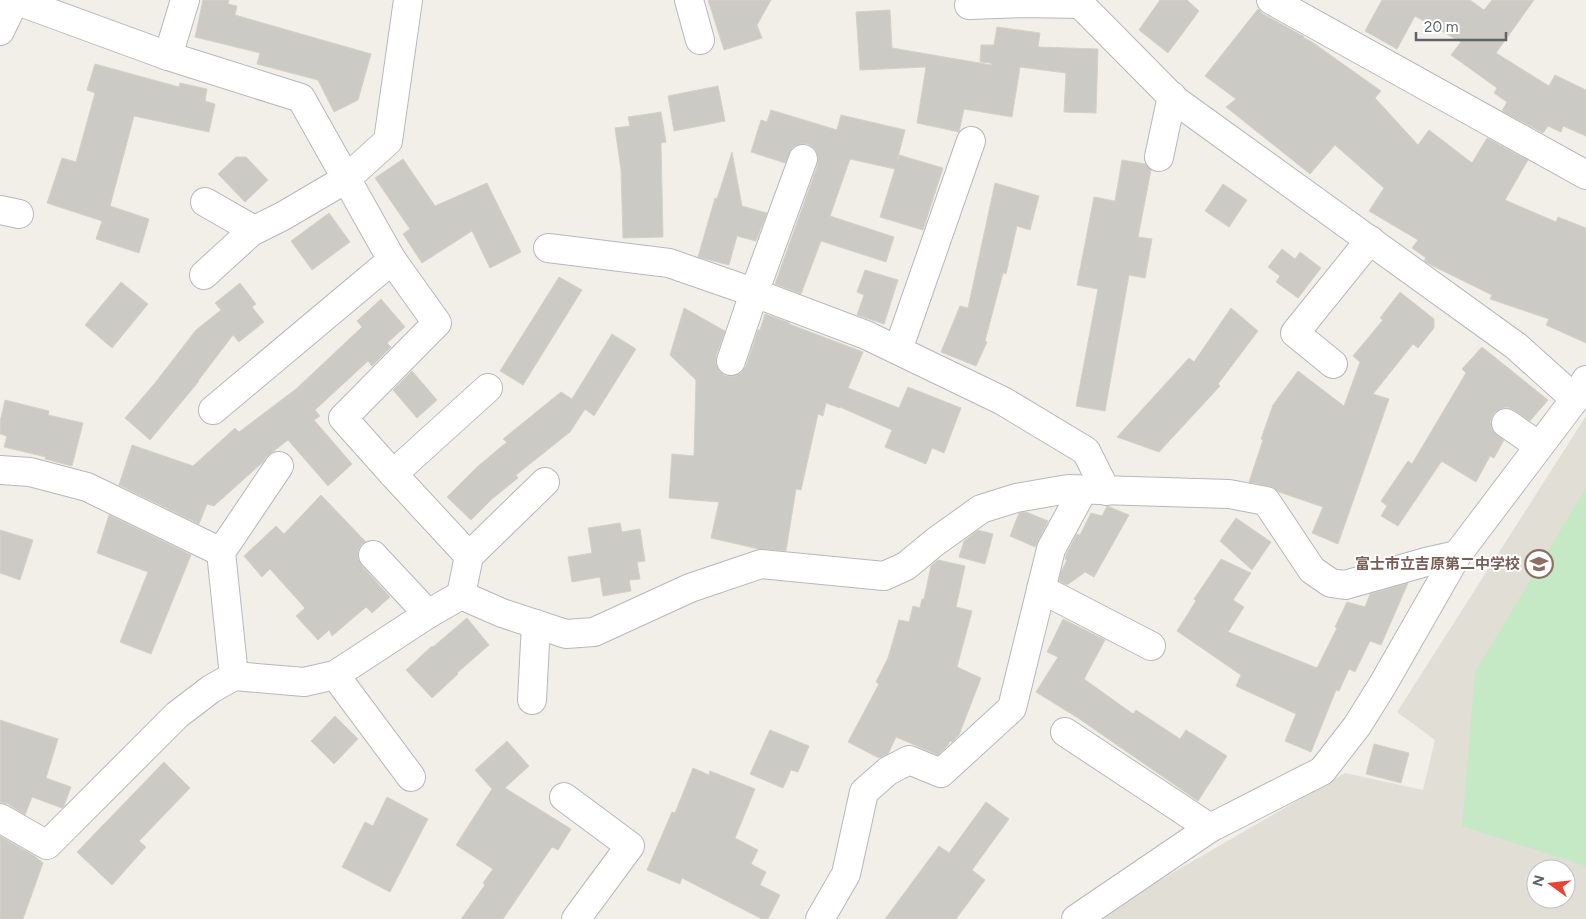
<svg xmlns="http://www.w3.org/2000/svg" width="1586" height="919" viewBox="0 0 1586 919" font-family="Figtree,'Noto Sans JP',sans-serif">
<rect width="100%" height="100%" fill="#f1efe8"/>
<!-- education -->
<path fill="#e1ded6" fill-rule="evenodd" d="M1586 416V919H1093L1345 773 1423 790 1435 740 1397 712ZM1536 869H1566V899H1536Z"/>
<!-- green -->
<polygon fill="#c5e8c5" points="1586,488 1586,866 1462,826 1475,672"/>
<!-- building -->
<g fill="#cccac5" stroke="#d6d1c6">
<polygon points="203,0 229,0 228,4 237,6 235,15 371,54 358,100 334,112 318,80 257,64 260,53 195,37"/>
<polygon points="708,0 771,0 757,25 762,38 724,50"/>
<polygon points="1160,0 1187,0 1199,11 1168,53 1139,30"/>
<polygon points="1382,0 1470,0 1484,10 1492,0 1534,0 1496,53 1549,86 1555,75 1586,90 1586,136 1563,126 1561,132 1548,126 1543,133 1502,111 1507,102 1494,93 1497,88 1451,55 1461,42 1415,16 1397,49 1365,31"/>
<polygon points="1258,9 1263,14 1303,36 1304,37 1304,38 1312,42 1381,91 1375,98 1418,145 1429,130 1472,163 1487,138 1528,160 1505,200 1556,222 1558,217 1586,228 1586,343 1546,325 1549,319 1490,299 1492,295 1431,265 1424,261 1426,258 1412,248 1418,240 1369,211 1384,188 1335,145 1310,174 1226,107 1236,99 1205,76"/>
<polygon points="890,10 892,48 991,65 991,63 980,62 981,45 994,45 997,27 1040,33 1038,47 1098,49 1096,113 1064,112 1066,73 1020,67 1012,117 964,109 959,132 917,123 926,67 860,70 856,12"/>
<polygon points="95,64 179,87 180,83 207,89 205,101 215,104 209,132 134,116 110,206 149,219 139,253 96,239 102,221 47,203 62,158 76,162 95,93 87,90"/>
<polygon points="718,86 725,121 674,131 668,96"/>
<polygon points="771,110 837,130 841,115 905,130 897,161 899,155 943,168 923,230 880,217 895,169 850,159 830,216 894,237 886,262 821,241 801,294 775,284 818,164 818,157 815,149 808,144 801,144 793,147 785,163 751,152 761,120 767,122"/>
<polygon points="661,112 666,142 661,143 663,237 623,238 621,170 615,128 630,126 628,117"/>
<polygon points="732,152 742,206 767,213 756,241 737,236 729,265 698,257 715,198 717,199"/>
<polygon points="236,157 246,157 268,180 245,202 218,174"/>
<polygon points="403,159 435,206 487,183 521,252 490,268 472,231 422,263 403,234 410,229 375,178"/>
<polygon points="1122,160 1146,164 1151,170 1138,237 1152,239 1145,278 1129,275 1105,411 1076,406 1098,289 1077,285 1094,197 1115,201"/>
<polygon points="995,183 1039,196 1030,230 1017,226 1006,274 1003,273 985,341 987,342 976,366 941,352 960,306 968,308"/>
<polygon points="1223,184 1247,200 1229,227 1205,211"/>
<polygon points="329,213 350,242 312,270 291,241"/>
<polygon points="1282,249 1295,259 1300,252 1321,268 1298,298 1276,282 1280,276 1268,267"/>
<polygon points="865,270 898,280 884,324 857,315 864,295 857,292"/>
<polygon points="559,277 582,290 523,385 500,371"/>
<polygon points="121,282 148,304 112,348 85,325"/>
<polygon points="240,283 256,304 252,307 264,322 239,342 233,335 198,381 199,381 150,440 125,418 155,383 196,330 221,310 215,303"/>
<polygon points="1400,292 1434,319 1434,328 1418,348 1413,344 1373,394 1389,399 1338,544 1312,533 1323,507 1279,492 1269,486 1249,482 1263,440 1261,439 1273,405 1298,371 1344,406 1360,362 1353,356 1383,320 1380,318"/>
<polygon points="381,299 405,327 387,343 391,347 372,366 368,361 315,410 320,416 314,420 352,464 328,486 288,440 266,457 263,462 214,506 207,504 199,524 119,485 132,445 193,466 235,428 239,432 296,389 362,327 357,321"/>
<polygon points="684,308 725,331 716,356 716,364 719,371 726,376 735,376 741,373 746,366 758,330 760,330 765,314 790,323 789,324 863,352 848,388 899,408 908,387 961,408 944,453 932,448 926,464 885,447 892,430 840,407 840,408 826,403 823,416 818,414 801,490 796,489 786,551 759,549 711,538 719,502 669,498 672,454 694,456 696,380 670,355"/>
<polygon points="1231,308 1258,331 1218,384 1220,386 1159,452 1117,437 1189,358 1194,362"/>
<polygon points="612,334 636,349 594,416 585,409 570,432 516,475 518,478 492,499 471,520 447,497 477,467 507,442 503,439 561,392 572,399"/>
<polygon points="1482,347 1548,400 1530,421 1514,410 1507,407 1499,409 1493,414 1490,422 1492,430 1504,440 1494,458 1490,456 1476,482 1443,462 1441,462 1398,526 1381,516 1387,506 1381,501 1408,461 1412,464 1466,373 1462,369"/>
<polygon points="412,371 437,400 417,418 393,390"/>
<polygon points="5,400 49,411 48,415 83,423 72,466 45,459 46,457 4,447 7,436 0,434 0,422"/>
<polygon points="321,495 366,542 362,544 358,550 358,559 362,566 390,597 372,613 366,607 332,636 329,630 318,640 296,616 305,608 270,569 262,577 244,556 276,526 284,534"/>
<polygon points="1107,506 1129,515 1094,577 1085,572 1067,585 1059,581 1061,572 1067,560 1065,559 1066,555 1077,534 1080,535 1091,513 1102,516"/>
<polygon points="1026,512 1048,521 1035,547 1010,536 1019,513"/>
<polygon points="109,515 191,555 151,654 120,642 148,572 97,553"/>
<polygon points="1236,518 1271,542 1252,570 1220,541"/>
<polygon points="620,523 622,532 640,529 645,561 637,562 640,579 629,580 631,591 603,596 600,577 572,582 568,557 592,553 588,528"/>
<polygon points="0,530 33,540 20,580 0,573"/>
<polygon points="978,530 993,534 985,564 959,557 964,541"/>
<polygon points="1221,559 1251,573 1233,600 1244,607 1228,632 1317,668 1337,628 1335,627 1347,602 1365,607 1370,594 1408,583 1381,645 1370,641 1355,672 1349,669 1339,691 1336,690 1311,752 1285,741 1296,714 1236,686 1241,675 1177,631 1196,601 1194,599"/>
<polygon points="938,560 965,566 956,607 972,611 957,667 981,678 959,735 952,742 950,741 948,745 938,755 896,737 888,754 879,758 848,742 879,684 876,682 888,658 899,620 909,622 913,606 920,608 922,599 924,599 931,566"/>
<polygon points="467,618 489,645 457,673 458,674 432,698 406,670 432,646 433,647"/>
<polygon points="1063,619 1105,640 1084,679 1133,714 1136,710 1180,739 1186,730 1227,756 1198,801 1078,718 1036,692 1058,657 1047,652"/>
<polygon points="335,716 358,739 334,764 311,741"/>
<polygon points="0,720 58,739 46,778 71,787 64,806 62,808 32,797 25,815 8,804 0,802"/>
<polygon points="770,730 809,746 798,772 791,770 783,788 750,774"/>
<polygon points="507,741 529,766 505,788 571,829 558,850 552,847 503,919 461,919 485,885 483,883 493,869 456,845 492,789 475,770"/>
<polygon points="1374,744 1409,753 1401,783 1366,774"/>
<polygon points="164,762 190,788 139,841 146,847 112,885 77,852"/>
<polygon points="693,768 709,775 710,771 755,789 735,838 758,850 751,864 766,872 760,885 780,895 768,919 762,919 682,878 680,884 647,870 672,812 675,813"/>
<polygon points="387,797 428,819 390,892 342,867 365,822 373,826"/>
<polygon points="986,802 1009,819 972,870 985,880 956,919 885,919 939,846 949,853"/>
<polygon points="0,836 36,857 43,863 23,919 0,919"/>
</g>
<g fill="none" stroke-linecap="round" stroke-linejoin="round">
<defs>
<g id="minor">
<polyline points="15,0 168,56 301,98 392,260 437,323 343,418 393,474 469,556 461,595"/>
<polyline points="689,0 700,40"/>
<polyline points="1078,0 1080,4 1175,100 1516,346 1575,399"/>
<polyline points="1271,0 1586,175"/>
<polyline points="969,5 1025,3 1080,4"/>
<polyline points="0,31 15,0"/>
<polyline points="168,56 185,0"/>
<polyline points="1159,157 1172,96"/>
<polyline points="205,202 254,230"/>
<polyline points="0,210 19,214"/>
<polyline points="548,248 669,263 744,289 866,335 1003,401 1086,451 1106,491"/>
<polyline points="204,275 251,232 283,216 346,179 388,141 408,0"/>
<polyline points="898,350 971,141"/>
<polyline points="731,361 754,293 803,159"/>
<polyline points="1333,364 1295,333 1370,240"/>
<polyline points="213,410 392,260"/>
<polyline points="1506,423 1539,446"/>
<polyline points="0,470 30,472 87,487 221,552"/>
<polyline points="393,474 488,388"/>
<polyline points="373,555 428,614"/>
<polyline points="469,556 545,482"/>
<polyline points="1041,589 1151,646"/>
<polyline points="335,675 411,777"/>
<polyline points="234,676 221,552 279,466"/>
<polyline points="532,700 536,624"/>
<polyline points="1065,732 1210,828"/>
<polyline points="564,797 630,846 576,919"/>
<polyline points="0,818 47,845 177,715 211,689 234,676 304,682 335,675 428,614 461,595 502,613 566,634 594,632 690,588 761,564 884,576 906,566 935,542 981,509 1016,498 1068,489 1229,494 1266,501 1312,570 1331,583 1345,585 1426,562 1457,555"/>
<polyline points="820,919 846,874 864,792 888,771 909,760 941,773 1012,708 1051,549 1083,490"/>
<polyline points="1076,919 1210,828 1322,771 1357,726 1382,686 1457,555 1575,399 1586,380"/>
</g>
</defs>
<!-- minor casing -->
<use href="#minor" stroke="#b5b8bc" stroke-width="30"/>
<!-- minor -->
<use href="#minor" stroke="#fff" stroke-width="28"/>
</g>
<!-- icons -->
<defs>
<symbol id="school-ring" viewBox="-11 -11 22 22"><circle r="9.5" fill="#fff" stroke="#8d6e63" stroke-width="1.5"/><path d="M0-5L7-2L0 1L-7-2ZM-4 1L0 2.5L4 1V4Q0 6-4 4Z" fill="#8d6e63"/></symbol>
</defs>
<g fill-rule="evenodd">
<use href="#school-ring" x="1523" y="548" width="32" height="32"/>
</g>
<g text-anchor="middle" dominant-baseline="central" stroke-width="4" stroke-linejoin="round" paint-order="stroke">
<!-- education labels -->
<g font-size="15" font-weight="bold" fill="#785e54" stroke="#fff" text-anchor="end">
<text x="1520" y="564">富士市立吉原第二中学校</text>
</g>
</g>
<!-- north arrow -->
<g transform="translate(1551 884) rotate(285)"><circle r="24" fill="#ffffff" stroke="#bfc1c3"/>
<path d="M0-4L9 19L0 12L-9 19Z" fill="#ea4335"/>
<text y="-8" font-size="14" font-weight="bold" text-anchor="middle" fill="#5f6368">N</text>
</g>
<!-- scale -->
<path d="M1416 32v8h90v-8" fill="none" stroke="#5f6368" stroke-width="2.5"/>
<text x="1424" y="32" font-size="15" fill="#5f6368" stroke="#ffffff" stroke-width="4" paint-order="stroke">20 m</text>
</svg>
